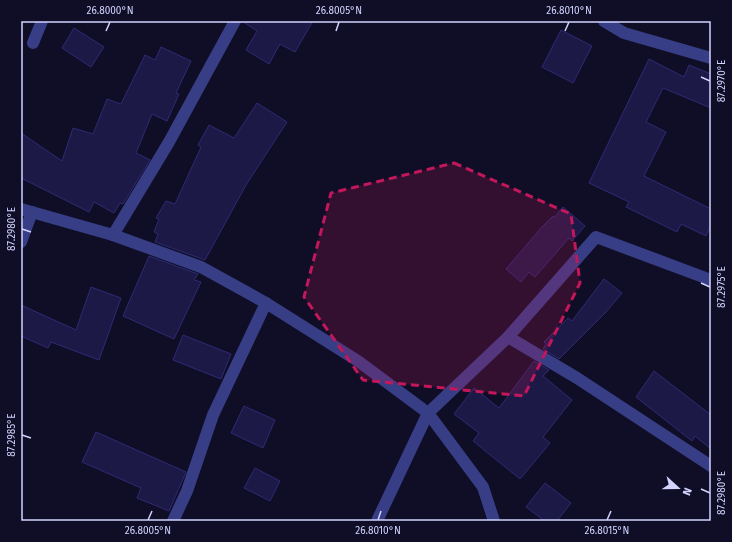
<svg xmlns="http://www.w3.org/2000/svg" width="732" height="542" viewBox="0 0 732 542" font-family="'Fira Sans',sans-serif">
<rect width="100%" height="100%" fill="#0f0e26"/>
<!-- building -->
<g fill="#1c1947" stroke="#2f2a74">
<polygon points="242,21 313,21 295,52 280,44 269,64 246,50 257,31"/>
<polygon points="74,28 104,47 91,67 62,48"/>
<polygon points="561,30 592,46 573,83 542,67"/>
<polygon points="161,47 191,61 176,93 179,94 167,121 152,114 136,153 150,160 123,204 120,203 114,213 94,202 89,212 21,178 21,133 62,161 73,128 93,134 107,99 121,104 145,55 155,60"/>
<polygon points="649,59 684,77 689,65 711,74 711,108 663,88 646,122 666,132 644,176 711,209 711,224 706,236 681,224 677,232 626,207 629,202 589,183"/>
<polygon points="257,103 287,122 246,185 205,260 155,242 158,234 154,232 159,219 156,218 166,201 175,204 201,147 198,145 209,125 234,138"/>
<polygon points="563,207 585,226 572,241 569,238 535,277 529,272 521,282 506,269 541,228 553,216 554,218"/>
<polygon points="149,256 198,274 194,280 201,282 174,339 123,316"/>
<polygon points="604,279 622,293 606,312 559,359 543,349 546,344 544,342 568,318 572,321"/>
<polygon points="91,287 121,298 99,360 51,342 48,348 21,336 21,305 76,330"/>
<polygon points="183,335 231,354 221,379 173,360"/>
<polygon points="534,361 549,370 543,376 572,400 543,437 550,443 520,479 473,441 479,433 454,414 474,388 499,408"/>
<polygon points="654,371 711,415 711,449 695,436 692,441 636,397"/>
<polygon points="244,406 275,420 263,448 231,433"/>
<polygon points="96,432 186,472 169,511 137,498 141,488 82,462"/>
<polygon points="255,468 280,481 270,501 244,488"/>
<polygon points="545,483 571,503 557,521 545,521 526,507"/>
</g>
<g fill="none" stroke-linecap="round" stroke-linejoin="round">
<!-- minor -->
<g stroke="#373e86" stroke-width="12">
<polyline points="604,21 624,33 711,58"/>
<polyline points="33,43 42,21"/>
<polyline points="21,209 113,235 201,267 266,303 358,361 428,413 483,487 494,521"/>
<polyline points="113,235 169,142 235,21"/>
<polyline points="21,242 32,212"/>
<polyline points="508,337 577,378 711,466"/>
<polyline points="173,521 187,491 213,415 266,303"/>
<polyline points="377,521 428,413 508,337 596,237 711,280"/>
</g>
</g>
<!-- marked area -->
<path fill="#c2185b" fill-opacity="0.2" stroke="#c2185b" stroke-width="3" stroke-dasharray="8 5" stroke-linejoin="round" d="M454 163 571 214 580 283 524 396 363 380 304 297 331 193Z"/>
<!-- ticks -->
<path fill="none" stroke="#d2d3ff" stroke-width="1.5" d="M106 31 110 22M336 31 339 22M565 31 569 22M701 77 710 81M22 229 31 232M701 283 710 287M22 435 31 438M701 489 710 493M148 520 152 511M378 520 381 511M607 520 611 511"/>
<!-- border -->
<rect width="732" height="542" fill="none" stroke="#0f0e26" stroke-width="44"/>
<!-- north arrow -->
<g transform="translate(678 488) rotate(111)" stroke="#0f0e26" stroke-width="3" paint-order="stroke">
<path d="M0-3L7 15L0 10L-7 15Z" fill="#d2d3ff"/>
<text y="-6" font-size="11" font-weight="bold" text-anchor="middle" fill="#d2d3ff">N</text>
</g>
<rect x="22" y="22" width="688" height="498" fill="none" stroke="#d2d3ff" stroke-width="1.5"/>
<g font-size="10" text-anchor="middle" fill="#d2d3ff">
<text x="110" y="14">26.8000°N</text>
<text x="339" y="14">26.8005°N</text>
<text x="569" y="14">26.8010°N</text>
<text transform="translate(721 81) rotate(-90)" y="4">87.2970°E</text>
<text transform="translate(11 229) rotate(-90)" y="4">87.2980°E</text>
<text transform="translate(721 287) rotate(-90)" y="4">87.2975°E</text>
<text transform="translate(11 435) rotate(-90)" y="4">87.2985°E</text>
<text transform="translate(721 493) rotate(-90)" y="4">87.2980°E</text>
<text x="148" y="534">26.8005°N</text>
<text x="378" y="534">26.8010°N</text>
<text x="607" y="534">26.8015°N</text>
</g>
</svg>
